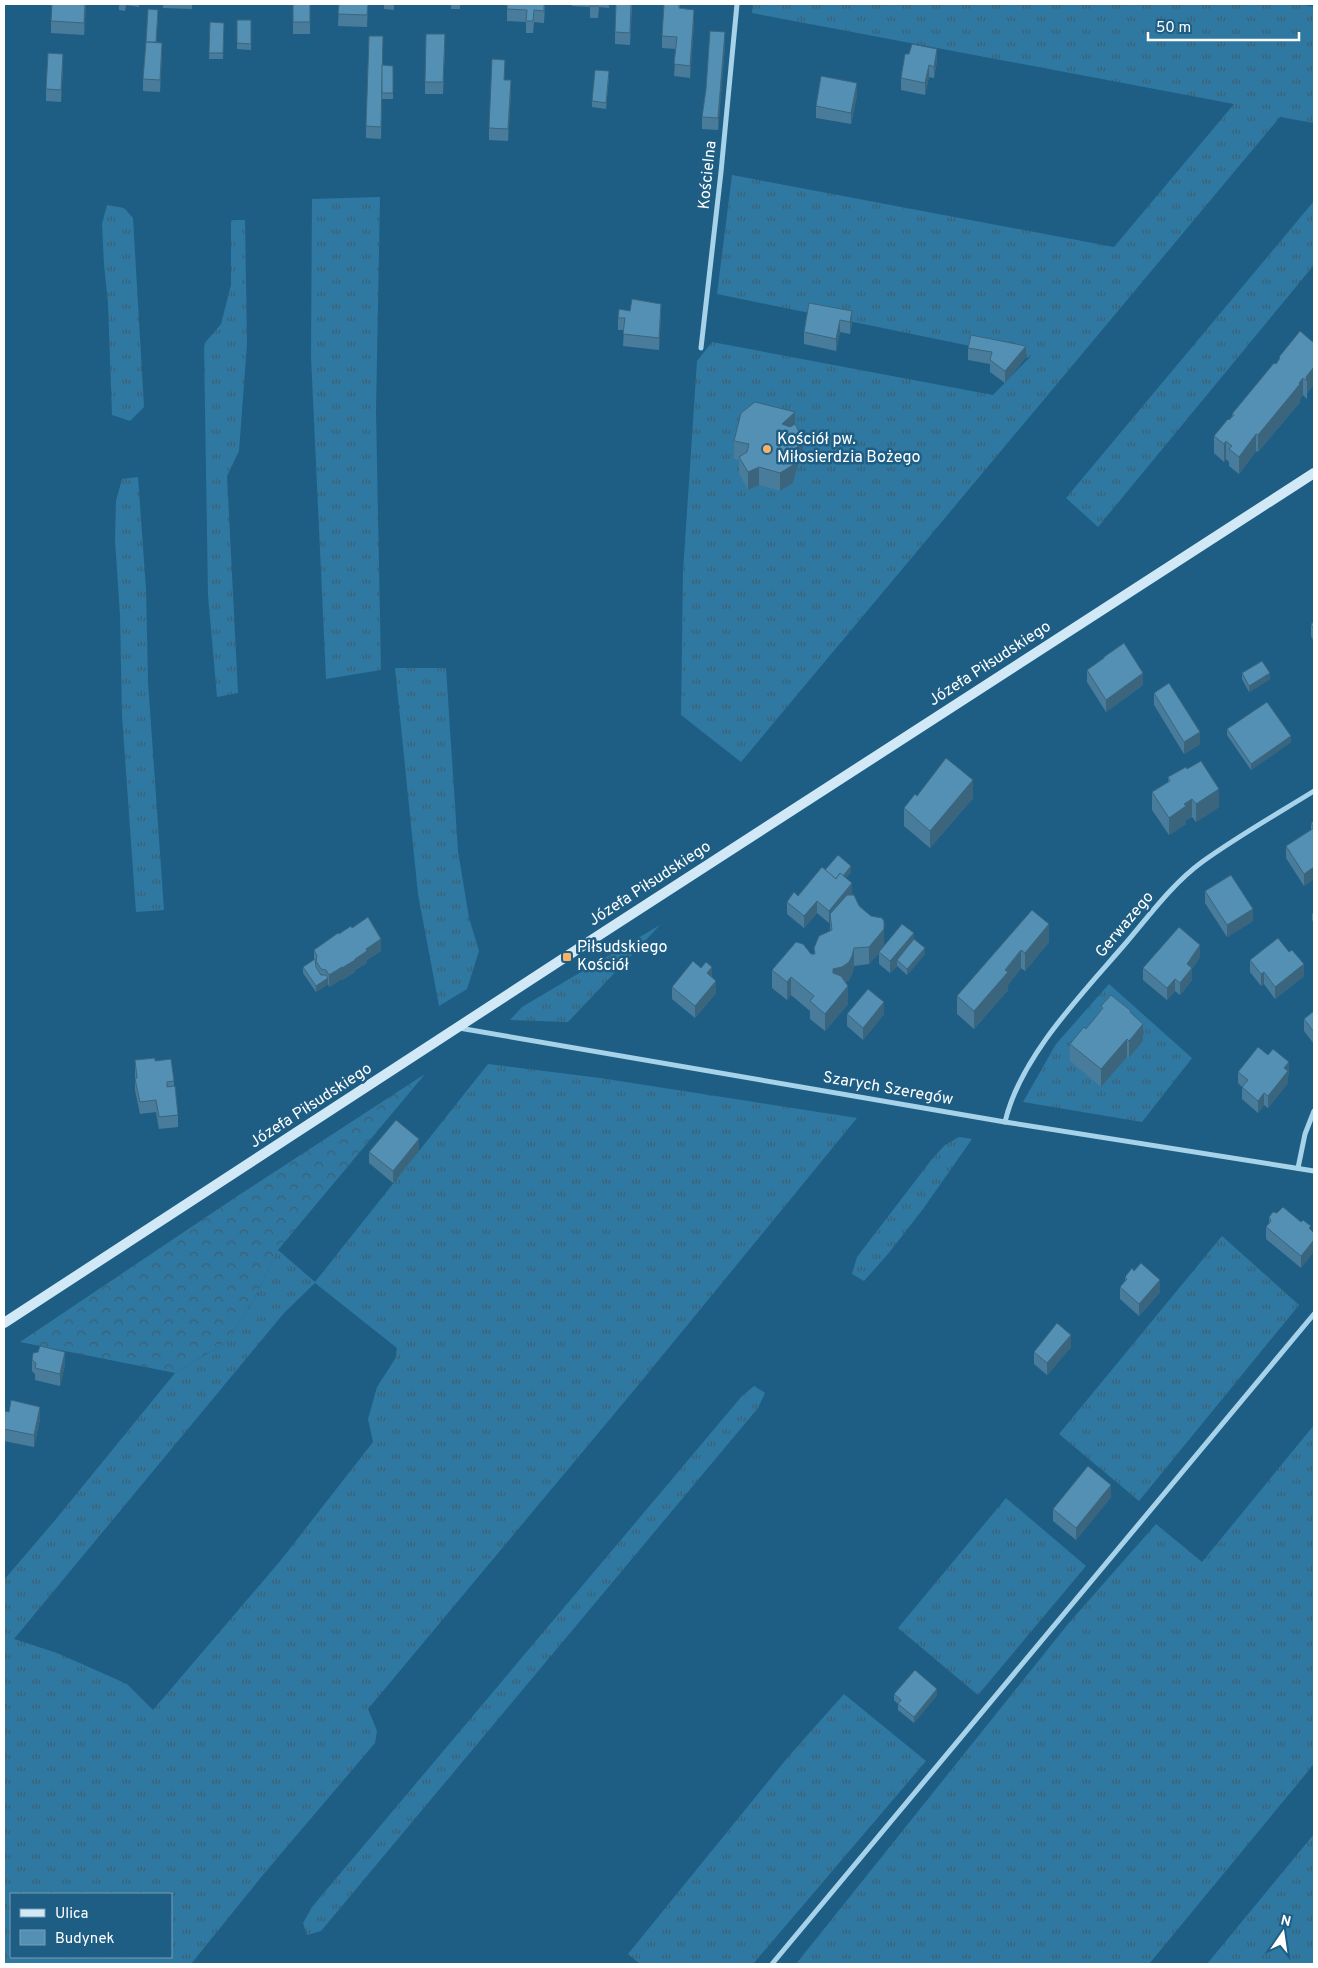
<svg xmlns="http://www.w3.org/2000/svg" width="1318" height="1968" viewBox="0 0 1318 1968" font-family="Overpass,sans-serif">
<defs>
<pattern id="grass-tufts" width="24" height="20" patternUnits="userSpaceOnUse" patternTransform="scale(1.25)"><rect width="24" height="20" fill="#2e78a1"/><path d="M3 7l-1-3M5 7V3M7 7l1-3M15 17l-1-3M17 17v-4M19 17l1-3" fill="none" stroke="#3e6072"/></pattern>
<pattern id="forest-crowns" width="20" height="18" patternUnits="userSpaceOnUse" patternTransform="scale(1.25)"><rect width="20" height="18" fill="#2e78a1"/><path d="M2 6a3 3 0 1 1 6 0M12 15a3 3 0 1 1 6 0" fill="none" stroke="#3e6072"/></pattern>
</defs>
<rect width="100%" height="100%" fill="#1f5e84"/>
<!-- grass -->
<g fill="url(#grass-tufts)" fill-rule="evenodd">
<polygon points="753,4 1299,4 1314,7 1314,123 1280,117 741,762 681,715 683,572 697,361 712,342 993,395 1029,358 717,294 732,175 1114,247 1234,104 752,13"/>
<polygon points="380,197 376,411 381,670 326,679 311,356 312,199"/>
<polygon points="1314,201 1314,265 1098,527 1066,498"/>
<polygon points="107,205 124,208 133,218 144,407 130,421 112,415 108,303 104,264 102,224"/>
<polygon points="231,220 245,220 247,344 239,451 227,476 238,693 217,697 208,595 204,344 221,324 231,285"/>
<polygon points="138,477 146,589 148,682 164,910 136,912 122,716 120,615 115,540 116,501 122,479"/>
<polygon points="395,668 446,668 458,851 469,918 479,951 467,989 439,1006 418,894"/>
<polygon points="660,925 568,1022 510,1020 522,1007"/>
<polygon points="1109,984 1192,1058 1142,1122 1023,1102 1056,1044"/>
<path d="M488 1064 600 1078 857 1118 635 1389 368 1709 377 1731 375 1743 262 1876 191 1964H4V1580L56 1519 175 1373 227 1342 254 1299 278 1250 315 1282ZM315 1283 397 1348 395 1359 377 1387 368 1419 373 1442 281 1560 153 1710 127 1684 57 1653 14 1639 284 1313ZM11 1894H171V1957H11Z"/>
<polygon points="959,1137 972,1139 923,1209 888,1254 864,1281 852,1274 857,1257 932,1159 945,1145"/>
<polygon points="1222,1236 1299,1305 1139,1501 1059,1434"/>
<polygon points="754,1386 765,1393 758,1408 321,1931 307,1935 303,1923 312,1907 742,1396"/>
<polygon points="1314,1425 1314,1764 1149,1964 796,1964 1068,1624 1156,1524 1202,1562"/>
<polygon points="1006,1498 1086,1566 978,1695 898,1628"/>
<polygon points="844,1694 926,1761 753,1964 640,1964 628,1954 788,1757"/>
<polygon points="1314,1834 1314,1964 1207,1964"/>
</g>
<!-- forest -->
<polygon fill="url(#forest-crowns)" points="425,1074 278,1250 254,1299 227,1342 175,1373 20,1342 239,1195"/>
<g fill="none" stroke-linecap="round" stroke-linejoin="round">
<!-- street -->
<g stroke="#a6d2ea" stroke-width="5">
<polyline points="701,348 721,172 737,4"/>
<polyline points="459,1028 1005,1122 1314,1171"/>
<path d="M1005 1122C1020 1057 1082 994 1125 944 1149 916 1172 884 1202 862 1238 836 1277 814 1314 791"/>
<polyline points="1298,1168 1305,1134 1314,1111"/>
<polyline points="772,1964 1314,1314"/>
</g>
<!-- secondary -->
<polyline stroke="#d1e9f7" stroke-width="10" points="4,1323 607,930 1314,473"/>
</g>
<!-- wall -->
<g fill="#487c9a">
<polygon points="86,4 84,35 51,33 51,21"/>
<polygon points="109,4 139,4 139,7 126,5 125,11 119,10 119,5"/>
<polygon points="163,4 192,4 192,9 163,8"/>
<rect x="293" y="4" width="17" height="30"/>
<polygon points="339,4 368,4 367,27 338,26"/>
<polygon points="384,4 394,4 394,10 384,9"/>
<rect x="451" y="4" width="9" height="5"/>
<polygon points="507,4 545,4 544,23 534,22 533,33 526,33 526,22 507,21"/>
<polygon points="572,4 609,4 609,8 599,7 598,18 590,18 590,7 572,6"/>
<polygon points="632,4 630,45 615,44 615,32"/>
<polygon points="680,4 680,9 694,22 690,78 674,76 676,49 662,48 662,36"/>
<polygon points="158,16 156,42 162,55 160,92 143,91 143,79"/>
<polygon points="237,20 251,20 251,50 237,49"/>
<polygon points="210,22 224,23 223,59 209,59"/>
<polygon points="725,44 718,130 702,129 702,117"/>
<polygon points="445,46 443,94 425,94 425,82"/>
<polygon points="937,61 934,78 929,77 925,95 901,90 901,78"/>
<polygon points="382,65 393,66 393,99 382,99 382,98 381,139 366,138 366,126"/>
<polygon points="63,66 61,102 46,101 46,89"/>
<polygon points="609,77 606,109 592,107 592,101"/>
<polygon points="505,80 511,92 508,141 489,140 489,128"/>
<polygon points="857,95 851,124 816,118 816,106"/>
<polygon points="630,311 661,316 659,350 623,346 624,330 618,330 618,318"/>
<polygon points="852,311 852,323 850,334 840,332 836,351 804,344 804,332"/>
<polygon points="1314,343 1314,384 1307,393 1307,399 1303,395 1300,399 1300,402 1258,452 1256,451 1239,474 1229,466 1229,462 1226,459 1224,462 1214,453 1214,436 1229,420 1232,416 1232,414 1279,360 1279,357"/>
<polygon points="968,348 1026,357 1005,383 990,372 990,364 968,360"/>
<polygon points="795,424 803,457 798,461 798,464 793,483 780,491 759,485 748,490 739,474 739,460 734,459 734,441"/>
<polygon points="1314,622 1314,642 1311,636 1311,624"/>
<polygon points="1104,657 1143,685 1106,712 1087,682 1087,670 1104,658"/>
<polygon points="1242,673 1270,679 1249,692 1242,679"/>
<polygon points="1154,693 1200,744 1184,754 1154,705"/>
<polygon points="1227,729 1291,742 1251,770 1227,735"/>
<polygon points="1168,777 1219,807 1196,822 1192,817 1186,820 1186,824 1169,835 1152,810 1152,792 1168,782"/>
<polygon points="917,796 973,798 930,848 904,826 904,808"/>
<polygon points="1314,821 1314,879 1304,886 1286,858 1286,846 1311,830 1311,823"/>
<polygon points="825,870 851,872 846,878 852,895 884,939 884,946 914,939 925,954 907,975 897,966 890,973 879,964 879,953 869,964 854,966 852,974 849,980 846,982 848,1004 825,1031 810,1019 810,1011 791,995 787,1000 772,988 772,970 811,954 814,954 830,931 830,921 829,923 817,913 804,928 787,914 787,902 798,896"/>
<polygon points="1205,891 1253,921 1227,937 1205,903"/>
<polygon points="1032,910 1049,942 1025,971 1021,968 1008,985 1008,990 974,1029 957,1014 957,996"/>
<polygon points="1314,912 1314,923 1312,920 1312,914"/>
<polygon points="352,928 381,951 367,960 367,963 355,970 355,972 342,980 342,979 329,987 328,984 316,992 303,973 303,967 314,960 314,950 339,934"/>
<polygon points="1200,957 1192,969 1192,980 1180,995 1175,991 1167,1000 1143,980 1143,968"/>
<polygon points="1250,960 1304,976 1275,999 1264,984 1261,986 1250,972"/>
<polygon points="712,977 716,993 695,1018 672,999 672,987"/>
<polygon points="1314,1004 1314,1044 1304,1031 1304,1019 1313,1012 1313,1005"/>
<polygon points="1101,1006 1131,1013 1143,1041 1129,1058 1127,1057 1101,1087 1070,1061 1070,1044 1086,1029 1101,1010"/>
<polygon points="847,1014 884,1014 863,1040 847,1026"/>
<polygon points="135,1060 155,1061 174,1081 174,1086 178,1115 178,1127 159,1129 156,1112 140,1114 135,1090"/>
<polygon points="1238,1072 1289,1074 1288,1076 1288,1083 1268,1108 1264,1105 1258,1113 1242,1099 1242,1087 1238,1083"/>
<polygon points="419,1151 393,1183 369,1163 369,1152"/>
<polygon points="1269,1217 1301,1222 1301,1268 1266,1239 1266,1227 1269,1223"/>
<polygon points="1125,1277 1160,1292 1139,1316 1120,1299 1120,1287 1125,1282"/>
<polygon points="1071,1347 1047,1375 1034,1364 1034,1352"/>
<polygon points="32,1360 65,1364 60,1386 35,1380 35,1374 32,1371"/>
<polygon points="4,1415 40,1419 34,1447 4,1441"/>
<polygon points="1111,1497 1076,1540 1053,1521 1053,1509"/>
<polygon points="894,1694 937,1695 914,1723 898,1710 898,1704 894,1700"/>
</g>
<!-- shaded-wall -->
<g fill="#3b657d">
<polygon points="85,4 86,4 84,35 84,23"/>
<polygon points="694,10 694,22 690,78 690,66"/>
<polygon points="725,32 725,44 718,130 718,118"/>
<polygon points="162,43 162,55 160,92 160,80"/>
<polygon points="937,49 937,61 934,78 934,67"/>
<polygon points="63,54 63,66 61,102 61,90"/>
<polygon points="929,65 929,77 925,95 925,83"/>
<polygon points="511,80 511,92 508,141 508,129"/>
<polygon points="857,83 857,95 851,124 851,113"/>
<polygon points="661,304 661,316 659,350 659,338"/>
<polygon points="852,311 852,323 850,334 850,322"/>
<polygon points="840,320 840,332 836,351 836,339"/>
<polygon points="1026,346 1026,357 1005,383 1005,371"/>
<polygon points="1314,367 1314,384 1307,393 1307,381 1306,377"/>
<polygon points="1303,378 1303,395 1300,399 1300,402 1258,452 1258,435"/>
<polygon points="795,412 795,429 782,424"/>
<polygon points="1256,434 1256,451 1239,474 1239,457"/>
<polygon points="803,439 803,457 798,461 798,464 793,483 780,491 780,473 797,443"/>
<polygon points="1226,441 1226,459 1224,462 1224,444"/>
<polygon points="759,467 759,485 748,490 748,472"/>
<polygon points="1143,673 1143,685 1106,712 1106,700"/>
<polygon points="1270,673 1270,679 1249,692 1249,686"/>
<polygon points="1200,732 1200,744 1184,754 1184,742"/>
<polygon points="1291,736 1291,742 1251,770 1251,764"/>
<polygon points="973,780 973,798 930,848 930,831"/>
<polygon points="1219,789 1219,807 1196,822 1196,804"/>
<polygon points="1192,799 1192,817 1186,820 1186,824 1169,835 1169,818 1184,804"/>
<polygon points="851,866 851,872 836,891 836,885"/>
<polygon points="1314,867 1314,879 1304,886 1304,874"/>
<polygon points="852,883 852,895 831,921 830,914 830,921 829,923 829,911"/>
<polygon points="817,901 817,913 804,928 804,916"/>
<polygon points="1253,909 1253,921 1227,937 1227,925"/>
<polygon points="884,921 884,947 869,964 869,947"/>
<polygon points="1049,924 1049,942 1025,971 1025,953"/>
<polygon points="914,933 914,945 897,960 897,966 890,973 890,961"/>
<polygon points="381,939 381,951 367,960 367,963 355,970 355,972 342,980 342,968 366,949"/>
<polygon points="1200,945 1200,957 1192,969 1192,980 1180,995 1180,983 1187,964"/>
<polygon points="854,948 854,966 852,974 849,980 842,985 833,987 833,969"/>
<polygon points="925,948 925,954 907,975 907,969"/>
<polygon points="1021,950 1021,968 1008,985 1008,990 974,1029 974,1011"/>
<polygon points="1304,964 1304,976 1275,999 1275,987"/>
<polygon points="342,967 342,979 329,987 329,975"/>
<polygon points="712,967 712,979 707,973"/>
<polygon points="1264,972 1264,984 1261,986 1261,974"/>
<polygon points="791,977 791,995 787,1000 787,982"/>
<polygon points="328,978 328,984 316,992 316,986"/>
<polygon points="1175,979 1175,991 1167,1000 1167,988"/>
<polygon points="716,981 716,993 695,1018 695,1006"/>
<polygon points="848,986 848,1004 825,1031 825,1014"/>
<polygon points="884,1002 884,1014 863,1040 863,1028"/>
<polygon points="1143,1024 1143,1041 1129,1058 1129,1041"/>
<polygon points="1127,1039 1127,1057 1101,1087 1101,1069"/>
<polygon points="1289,1062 1289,1074 1288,1076 1288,1083 1268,1108 1268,1096 1284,1068"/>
<polygon points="1264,1093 1264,1105 1258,1113 1258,1101"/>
<polygon points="419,1139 419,1151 393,1183 393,1171"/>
<polygon points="1314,1240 1314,1252 1301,1268 1301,1256"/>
<polygon points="1160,1280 1160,1292 1139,1316 1139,1304"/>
<polygon points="1071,1335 1071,1347 1047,1375 1047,1363"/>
<polygon points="65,1352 65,1364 60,1386 60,1374"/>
<polygon points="40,1407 40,1419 34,1447 34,1435"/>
<polygon points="1111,1485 1111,1497 1076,1540 1076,1528"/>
<polygon points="937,1689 937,1695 914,1723 914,1717"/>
</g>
<!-- building -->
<g fill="#5490b3" stroke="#3b657d">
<polygon points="52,4 85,4 84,23 51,21"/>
<rect x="293" y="4" width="17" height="18"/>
<polygon points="339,4 368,4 367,15 338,14"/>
<polygon points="507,4 544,4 544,11 534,10 533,21 526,21 527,10 507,9"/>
<rect x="590" y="4" width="8" height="2"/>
<polygon points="616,4 631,4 630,33 615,32"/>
<polygon points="664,4 679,4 679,8 694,10 690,66 674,64 677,37 662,36"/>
<polygon points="148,9 158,10 156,42 146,42"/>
<polygon points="237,20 251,20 251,44 237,43"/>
<polygon points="210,22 224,23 223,53 209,53"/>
<polygon points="710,31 725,32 718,118 702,117 706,89"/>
<polygon points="426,34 445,34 443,82 425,82"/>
<polygon points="369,36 383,36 381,127 366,126"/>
<polygon points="146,42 162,43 160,80 143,79"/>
<polygon points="912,44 937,49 934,67 929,65 925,83 901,78 905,54 909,54"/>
<polygon points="48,53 63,54 61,90 46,89"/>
<polygon points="492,59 505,60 504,80 511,80 508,129 489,128"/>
<polygon points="382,65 393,66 393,93 382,93"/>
<polygon points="595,70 609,71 606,103 592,101"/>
<polygon points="821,76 857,83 851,113 816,106"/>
<polygon points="632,299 661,304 659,338 623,334 625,318 618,318 619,309 630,311"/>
<polygon points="809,303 852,311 850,322 840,320 836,339 804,332"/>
<polygon points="1300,331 1314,343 1314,367 1306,377 1307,381 1303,378 1299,383 1300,384 1258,435 1256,434 1239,457 1229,449 1232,446 1226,441 1224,444 1214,436 1228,419 1229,420 1234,415 1232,414 1274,363 1276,364 1280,358 1279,357"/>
<polygon points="971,335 1026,346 1005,371 990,360 992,352 968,348"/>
<polygon points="755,402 795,412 782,424 790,427 795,424 803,439 797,443 798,446 793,465 780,473 759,467 748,472 739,457 747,452 749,444 734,441 741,413"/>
<polygon points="1314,622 1314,630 1311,624"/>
<polygon points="1124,643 1143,673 1106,700 1087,670 1104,658 1104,657"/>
<polygon points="1262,661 1270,673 1249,686 1242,673"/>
<polygon points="1169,683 1200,732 1184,742 1154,693"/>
<polygon points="1267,702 1291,736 1251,764 1227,729"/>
<polygon points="946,758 973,780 930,831 904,808 915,794 917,796"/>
<polygon points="1201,761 1219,789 1196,804 1192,799 1184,804 1186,806 1169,818 1152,792 1170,781 1168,777 1186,767 1187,769"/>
<polygon points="1314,821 1314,828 1311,823"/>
<polygon points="1314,828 1314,867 1304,874 1286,846"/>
<polygon points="838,855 851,866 843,876 840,873 836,879 825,870"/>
<polygon points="822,867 836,879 840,873 852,883 829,911 817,901 804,916 787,902 794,892 798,896"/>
<polygon points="1231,875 1253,909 1227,925 1205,891"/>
<polygon points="847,895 854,895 859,906 871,916 882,918 884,921 884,929 869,947 854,948 852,956 849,962 842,967 833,969 833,973 841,976 848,986 825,1014 810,1001 814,996 791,977 787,982 772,970 796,942 803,944 811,954 815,954 814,948 819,936 832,930 830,914"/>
<polygon points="1032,910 1049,924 1025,953 1021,950 1005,970 1008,972 974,1011 957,996"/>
<polygon points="368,917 381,939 366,949 367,951 355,959 355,960 342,968 342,967 329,975 326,970 321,969 316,961 317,956 314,950 338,933 339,934 351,926 352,928"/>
<polygon points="902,924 914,933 890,961 879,952"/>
<polygon points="1179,927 1200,945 1187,964 1192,968 1180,983 1175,979 1167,988 1143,968"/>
<polygon points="1278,938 1289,952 1292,950 1304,964 1275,987 1264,972 1261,974 1250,960"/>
<polygon points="914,939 925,948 907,969 897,960"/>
<polygon points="315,959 316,967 321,975 326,975 328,978 316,986 303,967"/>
<polygon points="693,961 701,968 706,962 712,967 707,973 716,981 695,1006 672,987"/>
<polygon points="868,989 884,1002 863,1028 847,1014"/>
<polygon points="1111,995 1131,1011 1130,1012 1143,1024 1129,1041 1127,1039 1101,1069 1070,1044 1084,1027 1086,1029 1103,1008 1101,1006"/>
<polygon points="1314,1011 1314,1032 1304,1019"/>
<polygon points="1258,1047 1268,1055 1273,1049 1289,1062 1284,1068 1288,1071 1268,1096 1264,1093 1258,1101 1242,1087 1248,1080 1238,1072"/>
<polygon points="155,1058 155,1061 171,1059 174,1081 167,1082 167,1087 175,1086 178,1115 159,1117 156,1100 140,1102 135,1079 137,1078 135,1060"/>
<polygon points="396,1120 419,1139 393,1171 369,1152"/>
<polygon points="1283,1207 1301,1222 1303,1220 1311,1226 1309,1228 1314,1233 1314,1240 1301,1256 1266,1227 1271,1221 1269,1217 1273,1212 1277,1213"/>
<polygon points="1141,1263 1160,1280 1139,1304 1120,1287 1127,1279 1125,1277 1132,1268 1134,1271"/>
<polygon points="1057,1323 1071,1335 1047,1363 1034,1352"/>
<polygon points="40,1346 65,1352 60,1374 35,1368 36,1363 32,1360 33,1353 38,1352"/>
<polygon points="11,1400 40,1407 34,1435 4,1429 5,1411 9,1412"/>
<polygon points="1088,1466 1111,1485 1076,1528 1053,1509"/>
<polygon points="915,1670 937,1689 914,1717 898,1704 901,1700 894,1694"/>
</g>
<!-- markers -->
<g fill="#f8b165" stroke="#1f5e84" stroke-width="2">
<circle cx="767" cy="449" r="5"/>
<rect x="562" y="952" width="10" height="10" rx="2.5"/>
</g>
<g text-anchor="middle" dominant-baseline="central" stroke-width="5" stroke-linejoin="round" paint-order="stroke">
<!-- street labels -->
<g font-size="16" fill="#fff" stroke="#1f5e84">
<text transform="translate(708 175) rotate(-84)">Kościelna</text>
<text transform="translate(990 664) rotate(-33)">Józefa Piłsudskiego</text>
<text transform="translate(650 884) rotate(-33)">Józefa Piłsudskiego</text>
<text transform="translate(1125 925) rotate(-50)">Gerwazego</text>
<text transform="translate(888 1089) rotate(10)">Szarych Szeregów</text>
<text transform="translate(311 1106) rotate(-33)">Józefa Piłsudskiego</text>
</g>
<!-- poi labels -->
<g font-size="16" fill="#fff" stroke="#1f5e84" text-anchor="start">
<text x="777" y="440">Kościół pw.<tspan x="777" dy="18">Miłosierdzia Bożego</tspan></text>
<text x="577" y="948">Piłsudskiego<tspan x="577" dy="18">Kościół</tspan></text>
</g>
</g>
<!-- border -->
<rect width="1318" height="1968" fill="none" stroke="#ffffff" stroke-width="10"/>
<!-- legend -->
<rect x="10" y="1893" width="162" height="65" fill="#1f5e84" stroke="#799eb5"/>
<rect x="20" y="1909" width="25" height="8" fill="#d1e9f7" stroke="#799eb5"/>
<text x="55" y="1918" font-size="15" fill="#ffffff">Ulica</text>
<rect x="20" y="1930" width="25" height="15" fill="#5490b3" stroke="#799eb5"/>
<text x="55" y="1943" font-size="15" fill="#ffffff">Budynek</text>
<!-- north arrow -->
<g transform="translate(1283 1933) rotate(13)" stroke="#1f5e84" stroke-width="4" paint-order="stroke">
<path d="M0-4L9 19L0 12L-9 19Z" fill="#ffffff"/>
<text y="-8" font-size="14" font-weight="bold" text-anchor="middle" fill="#ffffff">N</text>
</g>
<!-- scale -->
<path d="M1148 32v8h151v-8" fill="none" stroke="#ffffff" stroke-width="2.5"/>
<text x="1156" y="32" font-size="15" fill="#ffffff" stroke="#1f5e84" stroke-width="4" paint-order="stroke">50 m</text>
</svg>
